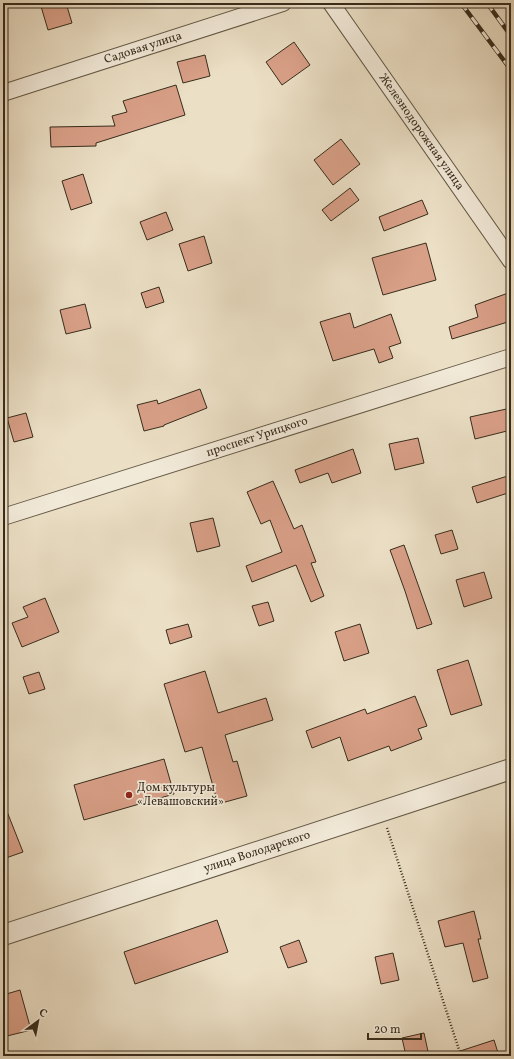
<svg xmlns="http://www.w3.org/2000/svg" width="514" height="1059" viewBox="0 0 514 1059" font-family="Vollkorn,serif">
<rect width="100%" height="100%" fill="#ebdfc5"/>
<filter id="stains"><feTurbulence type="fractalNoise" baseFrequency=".005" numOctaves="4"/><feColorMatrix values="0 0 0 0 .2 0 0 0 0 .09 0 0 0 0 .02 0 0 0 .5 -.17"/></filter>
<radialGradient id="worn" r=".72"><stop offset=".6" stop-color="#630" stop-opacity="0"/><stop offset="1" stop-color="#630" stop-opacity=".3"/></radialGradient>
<!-- building -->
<g fill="#d9a088" stroke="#372c1c">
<polygon points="40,3 66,3 72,23 48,30"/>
<polygon points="294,42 310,65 282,85 266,62"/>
<polygon points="205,55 210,76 183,83 177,62"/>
<polygon points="176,85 185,115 96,143 96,146 51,147 50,127 115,126 112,116 127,112 123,101"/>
<polygon points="341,139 360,164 333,185 314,160"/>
<polygon points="83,174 92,203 71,210 62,181"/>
<polygon points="350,188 359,200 331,221 322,210"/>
<polygon points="422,200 428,214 384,231 379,217"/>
<polygon points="166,212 173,230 147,240 140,222"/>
<polygon points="204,236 212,263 188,271 179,244"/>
<polygon points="426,243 436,280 383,295 372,258"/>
<polygon points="159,287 164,302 146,308 141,293"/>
<polygon points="511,292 511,321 452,339 449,327 478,317 475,305"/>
<polygon points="85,304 91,328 66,334 60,310"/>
<polygon points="350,313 354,328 391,314 401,343 389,347 393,358 379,363 374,349 333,361 320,322"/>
<polygon points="200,389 207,408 164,425 164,426 144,431 137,405 157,400 158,404"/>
<polygon points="511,408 511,430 475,439 470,417"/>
<polygon points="26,413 33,437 14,442 7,418"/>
<polygon points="418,438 424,463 395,470 389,444"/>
<polygon points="353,449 361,473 332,483 328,473 300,483 295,470"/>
<polygon points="511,475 511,492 477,503 472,487"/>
<polygon points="273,481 294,529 302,525 316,562 311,563 324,596 311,602 296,565 252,582 246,566 282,552 270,520 261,524 247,492"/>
<polygon points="213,518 220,546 197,552 190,523"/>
<polygon points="452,530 458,549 441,554 435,535"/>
<polygon points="404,545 432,624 417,629 405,591 390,550"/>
<polygon points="484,572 492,598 464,607 456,580"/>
<polygon points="45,598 59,632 22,647 12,623 28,617 23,607"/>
<polygon points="268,602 274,621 259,626 252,606"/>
<polygon points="188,624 192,637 170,644 166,630"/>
<polygon points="360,624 369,653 344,661 335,632"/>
<polygon points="468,660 482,705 451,715 437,670"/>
<polygon points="205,671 218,713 266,698 273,720 225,735 233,762 237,761 247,796 218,804 202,747 185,752 164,684"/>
<polygon points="39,672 45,689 29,694 23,677"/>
<polygon points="415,696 427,726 418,729 422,739 391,751 389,746 348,761 340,737 312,748 306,731 365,709 367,714"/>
<polygon points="164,759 174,794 84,820 74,785"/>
<polygon points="3,804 4,804 23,852 3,859"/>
<polygon points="474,911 481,939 478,939 488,978 473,982 463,943 445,947 438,921"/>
<polygon points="217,920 228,952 135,984 124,952"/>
<polygon points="299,940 307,962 288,968 280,947"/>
<polygon points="393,953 399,980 381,984 375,957"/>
<polygon points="20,990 31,1030 3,1037 3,995"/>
<polygon points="424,1033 429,1056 406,1056 402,1038"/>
<polygon points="494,1040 499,1056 454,1056 454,1053"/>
</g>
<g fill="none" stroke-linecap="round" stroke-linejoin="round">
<defs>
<g id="minor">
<polyline points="331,3 511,261"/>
<polyline points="3,93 283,3"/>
<polyline points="3,517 511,357"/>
</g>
<polyline id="tertiary" points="3,935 511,769"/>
</defs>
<!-- minor casing -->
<use href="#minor" stroke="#645946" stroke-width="18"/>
<!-- tertiary casing -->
<use href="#tertiary" stroke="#645946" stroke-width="22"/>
<!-- path -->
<polyline stroke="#372c1c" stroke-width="2.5" stroke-dasharray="1 2" stroke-linecap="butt" points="387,828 461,1056"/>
<!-- minor -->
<use href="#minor" stroke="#f2ead9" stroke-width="16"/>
<!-- tertiary -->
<use href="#tertiary" stroke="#f2ead9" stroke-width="20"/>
<defs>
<g id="rail">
<polyline points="461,3 511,70"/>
<polyline points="487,3 511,36"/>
</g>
</defs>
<!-- rail casing -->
<use href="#rail" stroke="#372c1c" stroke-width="4.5"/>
<!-- rail -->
<use href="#rail" stroke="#f2ead9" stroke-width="3" stroke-dasharray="9" stroke-linecap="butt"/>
</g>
<!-- markers -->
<circle fill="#8f2418" stroke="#f2ead9" stroke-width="1.5" cx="129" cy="795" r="4"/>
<g text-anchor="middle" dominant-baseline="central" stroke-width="3.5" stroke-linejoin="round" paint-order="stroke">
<!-- street labels -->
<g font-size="12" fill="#372c1c" stroke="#f2ead9">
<text transform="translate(143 48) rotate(-18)">Садовая улица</text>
<text transform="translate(421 132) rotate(55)">Железнодорожная улица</text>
<text transform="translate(257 437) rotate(-18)">проспект Урицкого</text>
<text transform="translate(257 852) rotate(-18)">улица Володарского</text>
</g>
<!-- poi labels -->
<g font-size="12" fill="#372c1c" stroke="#f2ead9" text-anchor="start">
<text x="137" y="788">Дом культуры<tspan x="137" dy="14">«Левашовский»</tspan></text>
</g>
</g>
<!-- margin -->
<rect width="514" height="1059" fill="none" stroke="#ebdfc5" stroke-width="16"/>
<rect x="4" y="4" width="506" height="1051" fill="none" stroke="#372c1c" stroke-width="2"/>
<rect x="8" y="8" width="498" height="1043" fill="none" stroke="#372c1c"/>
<!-- north arrow -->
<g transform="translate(38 1021) rotate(32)" stroke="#f2ead9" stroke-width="3" paint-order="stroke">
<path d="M0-3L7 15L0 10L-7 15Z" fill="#372c1c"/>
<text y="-6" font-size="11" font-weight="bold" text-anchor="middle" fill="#372c1c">С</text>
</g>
<!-- scale -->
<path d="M368 1033v6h53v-6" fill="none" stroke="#372c1c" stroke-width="2"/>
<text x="374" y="1033" font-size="12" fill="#372c1c" stroke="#f2ead9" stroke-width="3" paint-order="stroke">20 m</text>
<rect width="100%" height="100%" filter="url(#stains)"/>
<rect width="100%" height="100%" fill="url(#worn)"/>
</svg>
